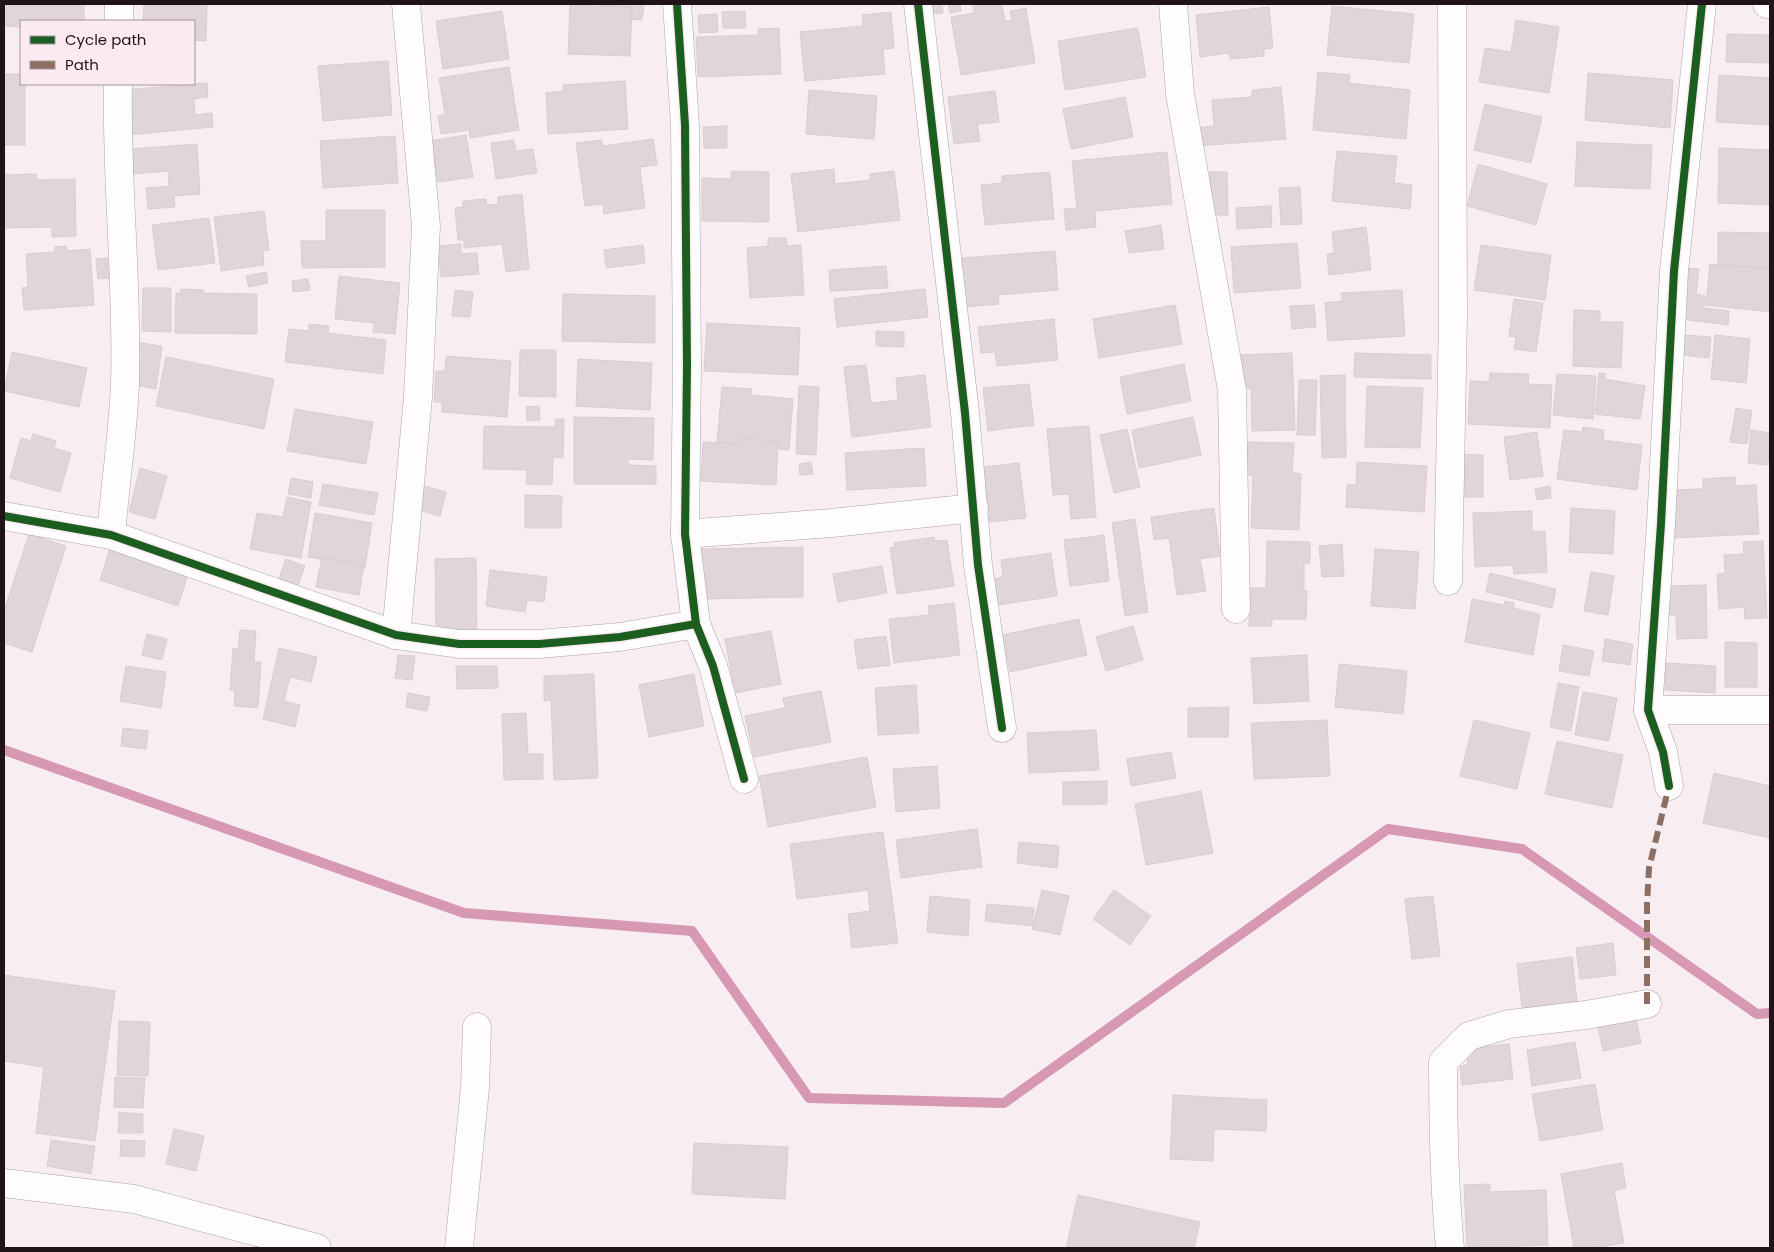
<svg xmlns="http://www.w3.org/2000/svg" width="1774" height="1252" viewBox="0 0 1774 1252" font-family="Poppins,sans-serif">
<rect width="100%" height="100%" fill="#f8eef2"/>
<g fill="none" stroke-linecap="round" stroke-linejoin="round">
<!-- stream -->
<polyline stroke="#d698b3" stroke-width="10" points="4,750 464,913 692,931 809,1098 1004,1103 1388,829 1522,849 1757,1014 1770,1013"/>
</g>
<!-- building -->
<g fill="#e0d5d9" stroke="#d9cdd2">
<polygon points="4,4 84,4 84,21 21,21 21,27 4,26"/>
<polygon points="144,4 207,4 206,41 194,40 194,21 143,21"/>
<polygon points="601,4 644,4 642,20 600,17"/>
<polygon points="930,4 942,4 943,13 931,14"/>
<polygon points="948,4 960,4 961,11 950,13"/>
<polygon points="973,4 995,4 995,5 1002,4 1005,21 1012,20 1010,11 1026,8 1035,63 961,75 951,17 974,13"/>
<polygon points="570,5 632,7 630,56 568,54"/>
<polygon points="1332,6 1414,14 1409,63 1327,55"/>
<polygon points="1269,7 1273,48 1264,49 1264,56 1230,59 1229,53 1200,57 1196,15"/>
<polygon points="502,11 509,59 443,69 436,21"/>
<polygon points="745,11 746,28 723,28 722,12"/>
<polygon points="891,12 894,48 883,49 885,74 805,81 800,32 863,26 862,15"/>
<polygon points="717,14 718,32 699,33 698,15"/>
<polygon points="1516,20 1559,27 1549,93 1479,82 1485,48 1511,52"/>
<polygon points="779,28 781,74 698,77 696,37 759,35 758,29"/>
<polygon points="1138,28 1146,77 1065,90 1058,41"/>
<polygon points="1727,34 1770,35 1770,63 1726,62"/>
<polygon points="388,61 392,115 323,121 318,66"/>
<polygon points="509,67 519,130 470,138 469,130 441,134 438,116 445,114 439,78"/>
<polygon points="1318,72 1350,75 1349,83 1410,90 1406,139 1313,130"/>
<polygon points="1588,73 1673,80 1670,128 1585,120"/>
<polygon points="4,74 21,74 21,84 25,84 25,145 4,145"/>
<polygon points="1719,75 1770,78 1770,125 1716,122"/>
<polygon points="625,81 628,129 548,134 546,93 563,91 563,85"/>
<polygon points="207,83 208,97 194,99 195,115 212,113 213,127 127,135 124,90"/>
<polygon points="1281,87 1286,139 1198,146 1196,128 1214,126 1212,100 1252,97 1252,90"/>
<polygon points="809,90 877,96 874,139 806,134"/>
<polygon points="995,91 999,122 977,124 980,141 954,144 948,97"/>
<polygon points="1125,97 1133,137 1071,149 1063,109"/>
<polygon points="1485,104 1542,117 1531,163 1474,150"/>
<polygon points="727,126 727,148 704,148 703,127"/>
<polygon points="466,135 473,177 438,182 431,141"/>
<polygon points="395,136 398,183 323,188 320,141"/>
<polygon points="653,139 657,165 640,167 645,208 604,214 603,204 585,206 576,143 602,140 603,146"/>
<polygon points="514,140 516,151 533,149 537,173 496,179 491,143"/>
<polygon points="1577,142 1652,145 1650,189 1575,186"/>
<polygon points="197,144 200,194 174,196 175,207 148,209 146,188 169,186 168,171 132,174 130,149"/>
<polygon points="1719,148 1770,150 1770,205 1718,203"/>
<polygon points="1337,151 1397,156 1394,183 1412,185 1410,209 1332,201"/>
<polygon points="1167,152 1172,204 1095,211 1096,227 1066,230 1064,209 1077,208 1072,161"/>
<polygon points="1478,164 1547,184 1536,225 1467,206"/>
<polygon points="834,169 835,184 870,180 870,174 894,171 900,220 798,232 791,174"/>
<polygon points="731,171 769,172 769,222 702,221 702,178 731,179"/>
<polygon points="1050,172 1054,219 985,225 981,185 1002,183 1002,176"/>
<polygon points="1210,172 1227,172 1228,215 1211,215"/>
<polygon points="36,174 37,180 75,179 76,236 52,237 52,227 4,228 4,175"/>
<polygon points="1300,187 1302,224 1281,225 1279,188"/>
<polygon points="522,194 529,269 506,272 502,244 464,248 464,240 458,240 455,208 463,207 463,201 486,199 487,205 498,204 498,197"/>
<polygon points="1271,206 1272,227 1237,229 1236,208"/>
<polygon points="326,210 385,210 385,267 302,268 301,241 326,241"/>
<polygon points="264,211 269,250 263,251 264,265 221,271 214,217"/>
<polygon points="209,218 215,263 158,270 152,225"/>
<polygon points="1161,225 1164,249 1129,253 1125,231"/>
<polygon points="1366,227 1371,270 1329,275 1327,254 1334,253 1332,232"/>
<polygon points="1718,232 1770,233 1770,277 1718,275"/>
<polygon points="768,238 786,238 787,246 801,245 804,295 750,298 747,248 768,246"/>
<polygon points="1297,243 1301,288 1234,293 1231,247"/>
<polygon points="461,244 461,254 477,253 479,274 441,277 438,246"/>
<polygon points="643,245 645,263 606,268 604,250"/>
<polygon points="1481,245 1551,255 1545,300 1474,290"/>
<polygon points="66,246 67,251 90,249 94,305 24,310 22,288 28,287 26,254 55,252 55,247"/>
<polygon points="1055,251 1058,290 998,295 999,304 965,307 961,258"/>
<polygon points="107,258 109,278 98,279 96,259"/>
<polygon points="1710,264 1770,269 1770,312 1706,305"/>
<polygon points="886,266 888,288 830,291 829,270"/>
<polygon points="1679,267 1699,269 1696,294 1705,296 1704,308 1729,311 1728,325 1673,318"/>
<polygon points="266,272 268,283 249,287 246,276"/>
<polygon points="339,276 400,283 395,334 373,332 374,323 335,319"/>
<polygon points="308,279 310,290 293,292 292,281"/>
<polygon points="143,288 171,288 171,332 142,331"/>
<polygon points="181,289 203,290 203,293 257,294 257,334 175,333 176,293 181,293"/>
<polygon points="925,289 928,317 837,327 834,299"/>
<polygon points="455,290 473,292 470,317 452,316"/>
<polygon points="1402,290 1405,336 1328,341 1325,303 1342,301 1341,293"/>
<polygon points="563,294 655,296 655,343 562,341"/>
<polygon points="1514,299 1543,303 1536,352 1514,349 1516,337 1509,336"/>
<polygon points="1175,305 1182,344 1099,358 1093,319"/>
<polygon points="1314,305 1316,327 1292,329 1290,306"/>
<polygon points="1574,310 1600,311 1600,322 1623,322 1621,368 1573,366"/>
<polygon points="1054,319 1058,360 997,366 995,352 981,353 978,327"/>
<polygon points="707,323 800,328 798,375 704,371"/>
<polygon points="309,324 329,326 328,333 386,340 383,374 285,362 289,329 309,331"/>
<polygon points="876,331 904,332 904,347 876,346"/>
<polygon points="1685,335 1711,337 1709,358 1683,355"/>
<polygon points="1715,335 1750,339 1746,383 1711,379"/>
<polygon points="135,342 162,346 156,389 129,384"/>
<polygon points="520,350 556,350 556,397 519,396"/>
<polygon points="12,352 87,368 79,407 4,391"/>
<polygon points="1292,353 1295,430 1252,431 1251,388 1240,389 1239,355"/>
<polygon points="1355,353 1431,355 1431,379 1354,377"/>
<polygon points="446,356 511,361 507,417 442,412 442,402 434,402 436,371 445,371"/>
<polygon points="166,357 274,379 264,429 156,406"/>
<polygon points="578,359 652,363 650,410 576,406"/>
<polygon points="1184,364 1191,401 1127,414 1120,377"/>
<polygon points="866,365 871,403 898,400 896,378 925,375 931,427 852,437 844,367"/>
<polygon points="1490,373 1529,374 1528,384 1552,385 1550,428 1468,424 1470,381 1489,382"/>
<polygon points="1599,373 1606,374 1605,379 1645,386 1640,419 1595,414"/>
<polygon points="1557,374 1596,376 1593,419 1553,415"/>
<polygon points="1345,375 1346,457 1322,458 1320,376"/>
<polygon points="1299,380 1317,380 1315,435 1297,435"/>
<polygon points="1029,384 1034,425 988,431 983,388"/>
<polygon points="799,386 819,387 816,455 796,454"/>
<polygon points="1367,386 1423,388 1420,448 1365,447"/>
<polygon points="722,387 752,389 751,395 793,399 789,450 717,443"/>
<polygon points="539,406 540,420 527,421 526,407"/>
<polygon points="1736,408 1752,411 1747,444 1730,442"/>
<polygon points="295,409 373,422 366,464 287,451"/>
<polygon points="574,417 654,418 653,460 628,459 628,465 656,466 656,484 574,484"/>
<polygon points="1193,417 1201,455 1139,468 1132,430"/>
<polygon points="555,419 564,419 563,458 553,457 552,485 526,484 527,470 483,469 484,426 555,427"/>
<polygon points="1089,426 1096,517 1071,519 1069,494 1053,495 1047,429"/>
<polygon points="1583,427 1604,430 1603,440 1642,445 1637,490 1557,479 1564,430 1582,432"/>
<polygon points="1127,429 1140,487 1114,493 1100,435"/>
<polygon points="1751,430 1770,433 1768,465 1748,463"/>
<polygon points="1537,432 1543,476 1510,480 1504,437"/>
<polygon points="33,434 56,441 54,448 71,453 60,492 10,478 21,438 31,441"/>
<polygon points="740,439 778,441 776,485 701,481 703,442 740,444"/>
<polygon points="1248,442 1294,443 1292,473 1301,474 1299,530 1251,528 1253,475 1247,475"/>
<polygon points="924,448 926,486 847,490 845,453"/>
<polygon points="1458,454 1483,455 1483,497 1458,497"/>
<polygon points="811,462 813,474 800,475 799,464"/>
<polygon points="1357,462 1427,466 1424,512 1346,507 1347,485 1356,485"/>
<polygon points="1019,463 1026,518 990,522 983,467"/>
<polygon points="140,468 167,476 155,519 129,512"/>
<polygon points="1735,477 1735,486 1756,485 1759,534 1671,538 1668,490 1703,489 1703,479"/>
<polygon points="291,478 313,482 311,498 288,494"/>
<polygon points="323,484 378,493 374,515 319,505"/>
<polygon points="424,486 446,492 440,516 418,510"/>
<polygon points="1550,486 1551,498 1537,500 1535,489"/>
<polygon points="525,495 562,496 561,528 525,528"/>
<polygon points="287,497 311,502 301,558 250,549 257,513 283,517"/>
<polygon points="1214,508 1220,556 1200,559 1206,591 1177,595 1169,538 1154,540 1151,517"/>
<polygon points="1571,508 1615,511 1613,554 1569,552"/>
<polygon points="1532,511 1532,532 1545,531 1547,572 1514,574 1513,565 1475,567 1473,513"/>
<polygon points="315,513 372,523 365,567 308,557"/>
<polygon points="1135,519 1148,612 1125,616 1112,523"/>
<polygon points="29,534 66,546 32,652 4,643 4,611"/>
<polygon points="1104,535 1109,581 1070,586 1064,540"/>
<polygon points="934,537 935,541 947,540 954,586 897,594 890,548 895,547 894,543"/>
<polygon points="1267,541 1310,542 1310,563 1304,563 1304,591 1307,591 1306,619 1272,619 1272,626 1249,626 1250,588 1266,588"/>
<polygon points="1763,541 1767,618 1745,619 1744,607 1719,609 1717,574 1725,573 1724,555 1744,554 1743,542"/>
<polygon points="112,542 190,568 178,606 100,580"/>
<polygon points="1342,544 1344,576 1322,577 1319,546"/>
<polygon points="803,547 803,597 698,599 697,549"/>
<polygon points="1375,549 1419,552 1415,609 1371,606"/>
<polygon points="1051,553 1057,596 998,605 994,579 1003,577 1001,560"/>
<polygon points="322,557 364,565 359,595 316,587"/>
<polygon points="476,558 477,637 436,637 435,559"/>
<polygon points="286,559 305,566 298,585 279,578"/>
<polygon points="882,566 887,593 838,602 833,574"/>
<polygon points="490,570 547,577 544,602 527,600 525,612 486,606"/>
<polygon points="1591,572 1614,576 1608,615 1584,611"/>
<polygon points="1490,573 1556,589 1552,608 1486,592"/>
<polygon points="1706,585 1707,638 1677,639 1676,615 1668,615 1667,586"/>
<polygon points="1472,599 1504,605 1505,601 1514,603 1513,608 1540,614 1533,655 1465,642"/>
<polygon points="954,603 960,655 894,663 889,619 929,615 928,606"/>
<polygon points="1079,619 1087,655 1010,672 1002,635"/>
<polygon points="1133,626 1143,660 1106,671 1096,637"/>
<polygon points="240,630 256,631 254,662 261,662 258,708 234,706 235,691 230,690 233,648 238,649"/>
<polygon points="771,631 781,684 735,693 725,639"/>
<polygon points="147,634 167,639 162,660 142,655"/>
<polygon points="886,636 890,665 858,669 854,640"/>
<polygon points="1605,639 1633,644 1630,665 1602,661"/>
<polygon points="1725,642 1757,643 1757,687 1725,687"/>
<polygon points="1563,645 1594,651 1589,676 1559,671"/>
<polygon points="279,648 317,657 311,682 290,677 284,701 300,705 295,727 263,719"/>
<polygon points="398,655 415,656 412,680 395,678"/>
<polygon points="1307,655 1309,701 1254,704 1251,658"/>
<polygon points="1666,663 1716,666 1715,693 1665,690"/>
<polygon points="1339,664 1407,671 1403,714 1335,707"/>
<polygon points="126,666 166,672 161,708 120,701"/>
<polygon points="456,666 497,666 498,688 457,689"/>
<polygon points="594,674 598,778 554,780 551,700 544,701 544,676"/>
<polygon points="694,674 704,726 649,737 639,685"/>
<polygon points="1558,683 1579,687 1571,731 1550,727"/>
<polygon points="916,685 919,733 878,735 875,688"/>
<polygon points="821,691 831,742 754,757 745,716 785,708 783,698"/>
<polygon points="1583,692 1617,698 1609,741 1575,735"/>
<polygon points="408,693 430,697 427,711 406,707"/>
<polygon points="1229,707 1228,737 1188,737 1188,708"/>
<polygon points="526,713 528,754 543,754 543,779 504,780 502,714"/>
<polygon points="1327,720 1330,776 1254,779 1251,723"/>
<polygon points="1474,720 1530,733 1517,789 1460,776"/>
<polygon points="123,728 148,731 146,749 121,746"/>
<polygon points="1096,730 1099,770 1029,773 1027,733"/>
<polygon points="1557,741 1623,755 1612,808 1545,794"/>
<polygon points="1171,752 1176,778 1131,786 1127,759"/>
<polygon points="867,757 876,807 768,827 759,776"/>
<polygon points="937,766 940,808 896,812 893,769"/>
<polygon points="1714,773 1770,786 1770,838 1703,823"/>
<polygon points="1107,781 1107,804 1063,805 1063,782"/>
<polygon points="1201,791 1213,853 1146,865 1135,804"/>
<polygon points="977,829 982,867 901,878 896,840"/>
<polygon points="883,832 898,943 852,948 848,914 870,911 868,890 797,899 790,844"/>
<polygon points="1019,842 1059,846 1057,868 1017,863"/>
<polygon points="1042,890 1069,896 1060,935 1032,929"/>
<polygon points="1114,890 1151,916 1130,945 1093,919"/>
<polygon points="930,896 970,900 968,936 927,932"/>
<polygon points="1433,896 1440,956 1412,959 1405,899"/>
<polygon points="987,904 1034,908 1032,926 985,921"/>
<polygon points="1613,943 1616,975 1580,979 1576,948"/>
<polygon points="1572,957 1577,1002 1522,1008 1517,964"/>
<polygon points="4,975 115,991 95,1141 36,1133 44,1067 4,1061"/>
<polygon points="1636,1019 1641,1043 1603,1051 1598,1027"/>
<polygon points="119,1021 150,1022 148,1076 117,1075"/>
<polygon points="1575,1042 1581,1078 1532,1086 1527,1050"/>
<polygon points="1509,1044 1513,1079 1462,1085 1460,1066 1468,1065 1466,1049"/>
<polygon points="115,1077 145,1078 143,1108 114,1107"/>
<polygon points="1595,1084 1603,1130 1540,1141 1532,1094"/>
<polygon points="1173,1095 1267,1100 1266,1131 1214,1129 1213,1161 1170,1159"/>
<polygon points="119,1112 143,1114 143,1133 118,1133"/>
<polygon points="174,1129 204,1136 196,1171 166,1164"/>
<polygon points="51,1140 95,1146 91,1174 47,1166"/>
<polygon points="121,1140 145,1141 144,1157 120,1156"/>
<polygon points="694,1143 788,1147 785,1199 692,1194"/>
<polygon points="1622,1163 1626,1188 1614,1190 1624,1243 1593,1248 1574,1248 1561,1174"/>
<polygon points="1490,1184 1490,1192 1546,1190 1548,1245 1467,1248 1464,1185"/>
<polygon points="1078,1195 1200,1222 1194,1248 1066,1248"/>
</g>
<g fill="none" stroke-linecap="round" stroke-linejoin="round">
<defs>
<g id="minor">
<polyline points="677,4 685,125 687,366 685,534 696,624 713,666 744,779"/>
<polyline points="918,4 965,413 978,565 1002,728"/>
<polyline points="1173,4 1180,94 1232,390 1236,609"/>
<polyline points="1767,4 1770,4"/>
<polyline points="119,21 119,4"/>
<polyline points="4,516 111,535 396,635 459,644 539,644 620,637 696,624"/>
<polyline points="685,534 832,523 974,508"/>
<path d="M111 535C115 485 123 434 125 384 128 284 116 184 118 84"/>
<polyline points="1448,581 1453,315 1452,4"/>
<polyline points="396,635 418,397 426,226 406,4"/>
<polyline points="1648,710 1770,710"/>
<polyline points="1669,786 1663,752 1648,710 1661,524 1674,271 1702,4"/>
<polyline points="4,1183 134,1199 317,1248"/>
<polyline points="459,1248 475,1088 477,1027"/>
<path d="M1450 1248C1444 1186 1443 1125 1443 1062L1469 1036 1509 1024 1586 1015 1647 1004"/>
</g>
</defs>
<!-- minor casing -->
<use href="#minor" stroke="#aea3a7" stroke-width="29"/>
<!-- minor -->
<use href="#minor" stroke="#fefcfd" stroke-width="28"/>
<!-- quiet -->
<polyline stroke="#8d6e63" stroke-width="6" stroke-dasharray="12 6" stroke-linecap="butt" points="1647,1004 1647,904 1649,868 1669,786"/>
<defs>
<g id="cycleway">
<polyline points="677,4 685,125 687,366 685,534 696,624 713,666 744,779"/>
<polyline points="918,4 965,413 978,565 1002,728"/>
<polyline points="4,516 111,535 396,635 459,644 539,644 620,637 696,624"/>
<polyline points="1669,786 1663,752 1648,710 1661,524 1674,271 1702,4"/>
</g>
</defs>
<!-- cycleway casing -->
<use href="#cycleway" stroke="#fbebf1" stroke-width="11"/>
<!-- cycleway -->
<use href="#cycleway" stroke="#1b5e20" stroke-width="8"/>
</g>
<!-- border -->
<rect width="1774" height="1252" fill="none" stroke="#211419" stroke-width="10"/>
<!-- legend -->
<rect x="20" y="20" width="175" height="65" fill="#fbebf1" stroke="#a4959b"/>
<rect x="30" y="36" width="25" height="8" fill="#1b5e20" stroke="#a4959b"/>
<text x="65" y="45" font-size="15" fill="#211419">Cycle path</text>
<rect x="30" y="61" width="25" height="8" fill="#8d6e63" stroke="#a4959b"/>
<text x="65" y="70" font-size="15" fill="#211419">Path</text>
</svg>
